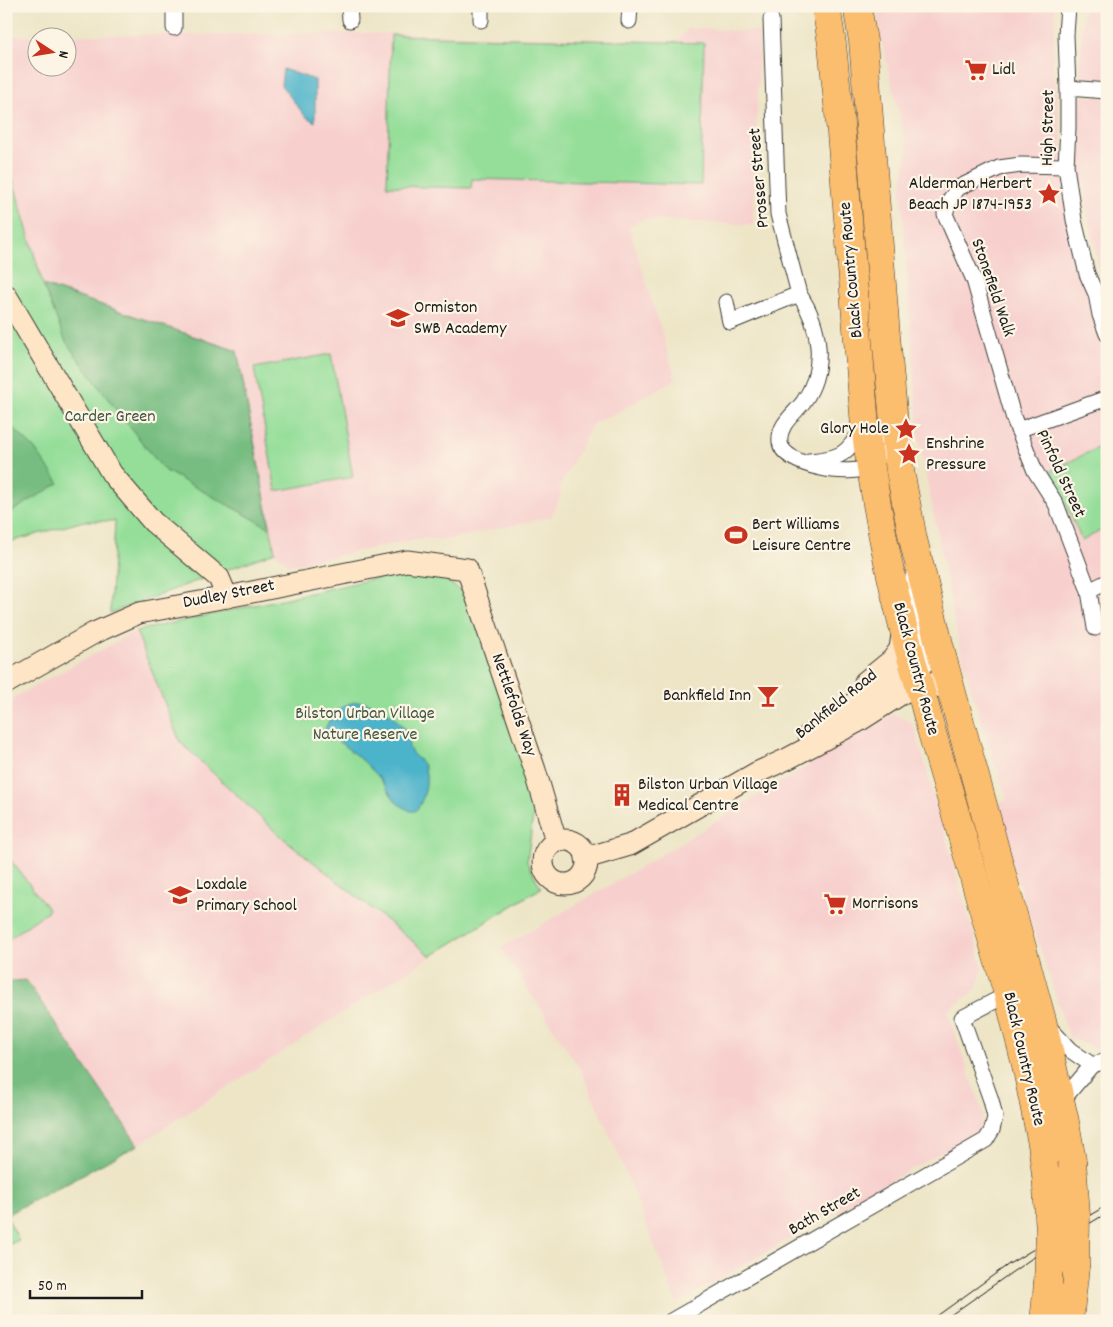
<svg xmlns="http://www.w3.org/2000/svg" width="1113" height="1327" viewBox="0 0 1113 1327" font-family="Dekko,sans-serif">
<rect width="100%" height="100%" fill="#fcf5e5"/>
<filter id="ink" filterUnits="userSpaceOnUse"><feTurbulence type="fractalNoise" baseFrequency=".02" numOctaves="2"/><feDisplacementMap in="SourceGraphic" scale="10" xChannelSelector="R" yChannelSelector="G"/><feConvolveMatrix kernelMatrix="1 2 1 2 8 2 1 2 1" color-interpolation-filters="sRGB"/></filter>
<filter id="wash" filterUnits="userSpaceOnUse"><feTurbulence type="fractalNoise" baseFrequency=".0096" numOctaves="4" result="noise"/><feDisplacementMap in="SourceGraphic" scale="20" xChannelSelector="R" yChannelSelector="G"/><feGaussianBlur stdDeviation="1.12" result="paint"/><feColorMatrix in="noise" values="0 0 0 0 0 0 0 0 0 0 0 0 0 0 0 0 0 1.4 0 .05"/><feComposite in="paint" operator="in"/></filter>
<g filter="url(#wash)">
<rect width="100%" height="100%" fill="#ede5c6"/>
<!-- built -->
<g fill="#f7d0ce" fill-rule="evenodd">
<polygon points="877,6 1055,6 1053,68 1066,166 1096,294 1107,291 1107,1047 1097,1049 1069,1037 993,807 1007,799 972,693 958,639 919,439 901,190 908,150 881,39"/>
<polygon points="1084,6 1107,6 1107,85 1080,83 1079,73"/>
<path d="M688 28 760 32 753 225 643 219 629 227 676 379 614 414 593 423 559 488 561 495 551 517 444 540 425 538 290 565 275 552 237 351 43 285 6 156V36L385 33 677 41ZM38 38H68V68H38Z"/>
<polygon points="1077,95 1107,98 1107,280 1104,280 1100,271 1076,163"/>
<polygon points="136,631 180,742 277,833 431,956 138,1145 26,980 6,982 6,702"/>
<polygon points="893,714 913,723 983,967 976,990 947,1011 983,1112 982,1129 677,1303 619,1156 580,1069 501,948 643,866"/>
</g>
<!-- green -->
<g fill="#94de99" stroke="#587d5a">
<polygon points="391,35 704,43 701,185 472,179 471,188 387,186"/>
<polygon points="6,156 43,285 237,351 275,552 110,613 115,521 84,521 6,543"/>
<polygon points="331,354 353,477 276,491 254,368"/>
<polygon points="1107,443 1107,527 1082,541 1051,471"/>
<polygon points="410,571 442,577 469,597 536,795 527,862 541,888 431,956 277,833 180,742 136,631"/>
<polygon points="6,854 49,910 6,941"/>
<polygon points="6,1215 19,1240 6,1246"/>
</g>
<!-- forest -->
<g fill="#77bd81" stroke="#4a6c4e">
<polygon points="43,285 237,351 270,528 164,470 114,407 66,342"/>
<polygon points="6,421 34,448 59,483 6,515"/>
<polygon points="26,980 138,1145 6,1215 6,982"/>
</g>
<!-- water -->
<g fill="#4cb3ca" stroke="#346873">
<polygon points="283,69 315,80 315,122 305,116 281,85"/>
<path d="M355 702C374 702 389 710 402 726 403 728 408 732 409 735 410 740 407 745 410 750 413 756 420 759 423 764 430 776 425 802 415 811H410L397 803 378 776 362 760 333 737 328 740 323 735C328 719 337 706 355 702Z"/>
</g>
</g>
<g filter="url(#ink)">
<g fill="none" stroke-linecap="round" stroke-linejoin="round">
<defs>
<g id="street">
<polyline points="349,6 350,20"/>
<polyline points="1068,6 1066,35 1068,88 1068,128 1066,166 1074,220 1087,274 1096,294 1100,315 1107,334"/>
<path d="M771 19 778 214 799 294C820 325 827 368 804 401 795 414 778 424 780 442 782 466 853 479 871 465 876 461 881 453 885 447L883 429"/>
<polyline points="481,20 481,6"/>
<polyline points="629,21 630,6"/>
<polyline points="174,28 174,6"/>
<polyline points="1068,88 1107,91"/>
<polyline points="1066,166 1021,165 999,168 958,188 949,201 945,214 974,280 1014,419 1035,471 1056,504 1089,591 1107,582"/>
<polyline points="726,302 730,322 799,294"/>
<polyline points="1018,430 1107,398"/>
<path d="M809 461C843 458 845 455 864 427"/>
<polyline points="913,576 911,587 927,655 920,680"/>
<polyline points="1089,591 1095,628"/>
<polyline points="1047,1025 1070,1050 1092,1065"/>
<polyline points="1061,1102 1092,1065 1107,1061"/>
<polyline points="671,1321 986,1140 992,1130 995,1117 991,1100 962,1018 1008,994"/>
</g>
<g id="secondary">
<polyline points="6,295 112,474 153,522 219,578 227,597"/>
<polyline points="865,682 892,660 900,649 903,628"/>
<polyline points="6,683 94,633 139,613 227,597 407,561 467,569 535,770 556,841"/>
<polyline points="809,735 889,678 909,678 920,682 937,684 953,694"/>
<circle cx="565" cy="862" r="22"/>
<polyline points="586,858 630,845 756,773 787,759 859,721 920,682"/>
</g>
<g id="highway">
<path d="M826 6 832 44 841 133 865 426C874 493 886 561 903 626 911 660 922 692 930 726L1008 994 1026 1065 1042 1144 1046 1174"/>
<polyline points="857,6 863,41 886,336 894,423 900,471 913,539 943,660 1042,1020 1065,1122 1072,1161"/>
<polyline points="1044,1321 1048,1284"/>
<polyline points="1069,1321 1075,1267"/>
</g>
</defs>
<!-- street casing -->
<use href="#street" stroke="#3b3a36" stroke-width="17"/>
<!-- secondary casing -->
<use href="#secondary" stroke="#3b3a36" stroke-width="23"/>
<!-- highway casing -->
<use href="#highway" stroke="#3b3a36" stroke-width="29"/>
<!-- street -->
<use href="#street" stroke="#fff" stroke-width="15"/>
<!-- secondary -->
<use href="#secondary" stroke="#fde5c5" stroke-width="21"/>
<!-- highway -->
<use href="#highway" stroke="#fbbd6e" stroke-width="28"/>
<!-- tram -->
<g stroke="#1c1c1c" stroke-width="1">
<polyline points="930,1321 1009,1264 1107,1205"/>
<polyline points="942,1321 1031,1259 1107,1213"/>
</g>
<defs>
<g id="highway-bridge">
<polyline points="1072,1161 1076,1215 1075,1267"/>
<polyline points="1046,1174 1050,1231 1048,1284"/>
</g>
</defs>
<!-- highway-bridge casing -->
<use href="#highway-bridge" stroke="#3b3a36" stroke-width="29" stroke-linecap="butt"/>
<!-- highway-bridge -->
<use href="#highway-bridge" stroke="#fbbd6e" stroke-width="28"/>
</g>
</g>
<!-- icons -->
<defs>
<symbol id="supermarket-bare" viewBox="-9 -9 18 18"><path d="M-6-5.5h2.5l.6 2H6L4.5 2H-2.5L-4.4-4H-6ZM-1.5 3.2a1.3 1.3 0 1 0 .1 0ZM3 3.2a1.3 1.3 0 1 0 .1 0Z" fill="#c8321e" stroke="#fcf5e5" stroke-width="2.5" paint-order="stroke"/></symbol>
<symbol id="sight-bare" viewBox="-9 -9 18 18"><path d="M0-6L1.8-2.2L6-1.7L2.9 1.2L3.7 5.4L0 3.3L-3.7 5.4L-2.9 1.2L-6-1.7L-1.8-2.2Z" fill="#c8321e" stroke="#fcf5e5" stroke-width="2.5" paint-order="stroke"/></symbol>
<symbol id="school-bare" viewBox="-9 -9 18 18"><path d="M0-5L7-2L0 1L-7-2ZM-4 1L0 2.5L4 1V4Q0 6-4 4Z" fill="#c8321e" stroke="#fcf5e5" stroke-width="2.5" paint-order="stroke"/></symbol>
<symbol id="stadium-bare" viewBox="-9 -9 18 18"><path d="M0-5a6.5 5 0 1 0 0 10a6.5 5 0 1 0 0-10ZM-3.5-1.8h7v3.6h-7Z" fill="#c8321e" stroke="#fcf5e5" stroke-width="2.5" paint-order="stroke"/></symbol>
<symbol id="bar-bare" viewBox="-9 -9 18 18"><path d="M-6-5H6L.8 .8V4.5H3.5V6h-7V4.5H-.8V.8Z" fill="#c8321e" stroke="#fcf5e5" stroke-width="2.5" paint-order="stroke"/></symbol>
<symbol id="building-bare" viewBox="-9 -9 18 18"><path d="M-4-6H4V6H1V3H-1V6H-4ZM-2.5-4.3h1.7v1.8h-1.7ZM.8-4.3h1.7v1.8H.8ZM-2.5-1h1.7V.8h-1.7ZM.8-1h1.7V.8H.8Z" fill="#c8321e" stroke="#fcf5e5" stroke-width="2.5" paint-order="stroke"/></symbol>
</defs>
<g fill-rule="evenodd">
<use href="#supermarket-bare" x="960" y="54" width="32" height="32"/>
<use href="#sight-bare" x="1033" y="178" width="32" height="32"/>
<use href="#school-bare" x="382" y="302" width="32" height="32"/>
<use href="#sight-bare" x="890" y="413" width="32" height="32"/>
<use href="#sight-bare" x="893" y="438" width="32" height="32"/>
<use href="#stadium-bare" x="720" y="519" width="32" height="32"/>
<use href="#bar-bare" x="752" y="680" width="32" height="32"/>
<use href="#building-bare" x="606" y="779" width="32" height="32"/>
<use href="#school-bare" x="164" y="879" width="32" height="32"/>
<use href="#supermarket-bare" x="819" y="888" width="32" height="32"/>
</g>
<g text-anchor="middle" dominant-baseline="central" stroke-width="4.5" stroke-linejoin="round" paint-order="stroke">
<!-- poi labels -->
<g font-size="18" fill="#1c1c1c" stroke="#fcf5e5" text-anchor="start">
<text x="992" y="70">Lidl</text>
<text x="1032" y="184" text-anchor="end">Alderman Herbert<tspan x="1032" dy="21">Beach JP 1874-1953</tspan></text>
<text x="414" y="308">Ormiston<tspan x="414" dy="21">SWB Academy</tspan></text>
<text x="889" y="429" text-anchor="end">Glory Hole</text>
<text x="926" y="444">Enshrine<tspan x="926" dy="21">Pressure</tspan></text>
<text x="752" y="525">Bert Williams<tspan x="752" dy="21">Leisure Centre</tspan></text>
<text x="751" y="696" text-anchor="end">Bankfield Inn</text>
<text x="638" y="785">Bilston Urban Village<tspan x="638" dy="21">Medical Centre</tspan></text>
<text x="196" y="885">Loxdale<tspan x="196" dy="21">Primary School</tspan></text>
<text x="852" y="904">Morrisons</text>
</g>
<!-- street labels -->
<g font-size="18" fill="#1c1c1c" stroke="#fcf5e5">
<text transform="translate(1049 128) rotate(-89)">High Street</text>
<text transform="translate(760 178) rotate(-95)">Prosser Street</text>
<text transform="translate(852 270) rotate(-95)">Black Country Route</text>
<text transform="translate(992 288) rotate(71)">Stonefield Walk</text>
<text transform="translate(1060 474) rotate(65)">Pinfold Street</text>
<text transform="translate(229 595) rotate(-11)">Dudley Street</text>
<text transform="translate(915 669) rotate(75)">Black Country Route</text>
<text transform="translate(513 705) rotate(71)">Nettlefolds Way</text>
<text transform="translate(837 705) rotate(-39)">Bankfield Road</text>
<text transform="translate(1023 1059) rotate(77)">Black Country Route</text>
<text transform="translate(825 1212) rotate(-30)">Bath Street</text>
</g>
<!-- park labels -->
<g font-size="18" fill="#405642" stroke="#fcf5e5">
<text x="110" y="417">Carder Green</text>
<text x="365" y="714">Bilston Urban Village<tspan x="365" dy="21">Nature Reserve</tspan></text>
</g>
</g>
<!-- margin -->
<rect width="1113" height="1327" fill="none" stroke="#fcf5e5" stroke-width="25"/>
<!-- north arrow -->
<g transform="translate(52 52) rotate(102)"><circle r="24" fill="#fcf5e5" stroke="#a29e95"/>
<path d="M0-4L9 19L0 12L-9 19Z" fill="#c8321e"/>
<text y="-8" font-size="14" font-weight="bold" text-anchor="middle" fill="#1c1c1c">N</text>
</g>
<!-- scale -->
<path d="M30 1290v8h112v-8" fill="none" stroke="#1c1c1c" stroke-width="2.5"/>
<text x="38" y="1290" font-size="15" fill="#1c1c1c" stroke="#fcf5e5" stroke-width="4" paint-order="stroke">50 m</text>
</svg>
